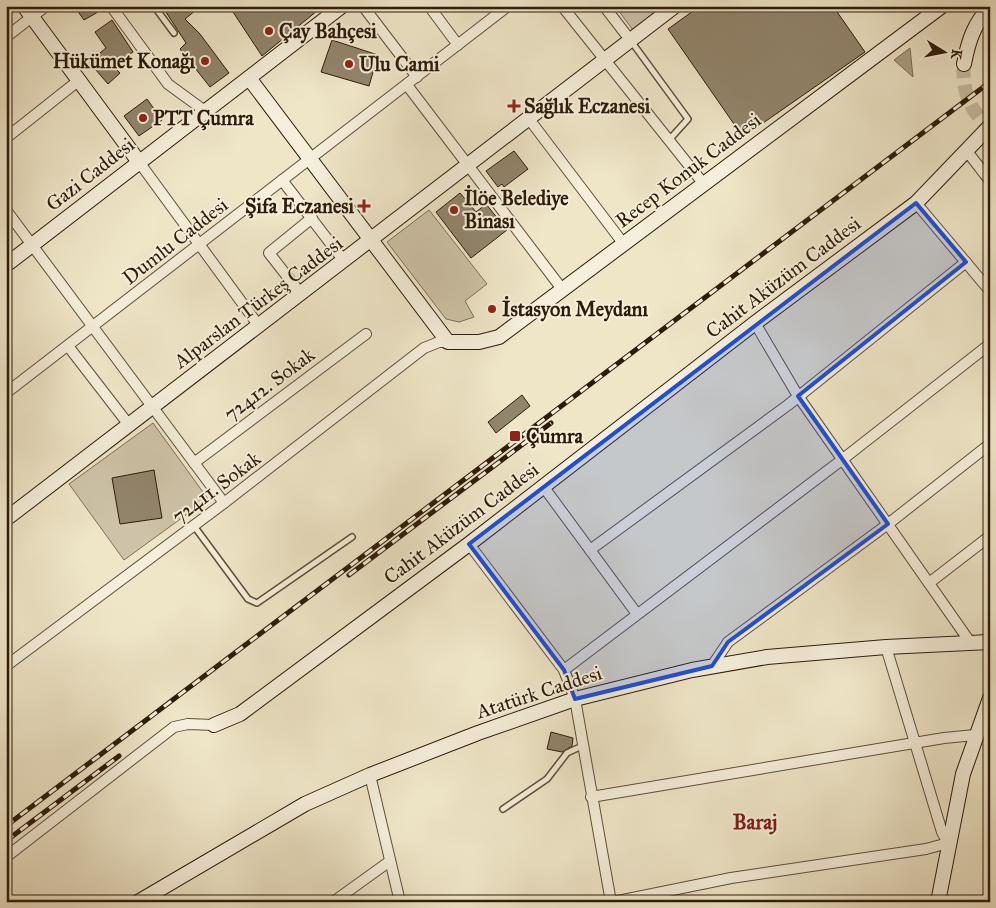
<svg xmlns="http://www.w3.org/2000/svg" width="996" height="908" viewBox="0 0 996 908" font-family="'IM FELL Great Primer',serif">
<rect width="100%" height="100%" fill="#efe6c8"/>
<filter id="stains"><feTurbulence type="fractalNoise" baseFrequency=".004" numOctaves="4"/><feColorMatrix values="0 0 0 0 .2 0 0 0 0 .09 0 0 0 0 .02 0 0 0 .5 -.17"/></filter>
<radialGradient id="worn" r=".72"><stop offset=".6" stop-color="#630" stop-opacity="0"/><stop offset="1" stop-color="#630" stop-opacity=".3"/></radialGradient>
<!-- green -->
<g fill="#cec3a8" stroke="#7e6f59">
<polygon points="615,6 663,6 633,30"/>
<polygon points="429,210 487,284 465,301 474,317 459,322 446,319 387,242"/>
<polygon points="153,423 208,499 124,560 69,484"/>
</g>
<!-- water -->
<polygon fill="#ada187" stroke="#7a6b55" points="910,48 913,77 894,60"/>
<!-- building -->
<g fill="#92856d" stroke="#2d1b0a">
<polygon points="74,6 93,6 98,12 84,20"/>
<polygon points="162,6 201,6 185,19 200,34 229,73 210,87 180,49 186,43"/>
<polygon points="229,6 323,6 262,56"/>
<polygon points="700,6 780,6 784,11 791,6 833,6 865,52 743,137 668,29"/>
<polygon points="112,20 133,52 113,66 120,73 108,84 89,62 106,48 95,32"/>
<polygon points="332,40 378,55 369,86 321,72"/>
<polygon points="147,99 162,120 139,136 124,116"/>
<polygon points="514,151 528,169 504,187 502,184 498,187 486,171"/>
<polygon points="460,193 476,212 486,204 507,230 471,258 436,212"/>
<polygon points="522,395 530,406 496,433 488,422"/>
<polygon points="154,470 162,518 120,524 112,478"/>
<polygon points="551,732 573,738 572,746 562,752 547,749"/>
</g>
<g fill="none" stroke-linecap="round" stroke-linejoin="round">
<!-- secondary-tunnel -->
<path stroke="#c8bda2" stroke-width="14" stroke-dasharray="14 7" stroke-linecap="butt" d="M964 64C961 91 971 111 990 130"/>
<defs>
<g id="lane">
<polyline points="154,6 174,33"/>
<polyline points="631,41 688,119 669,140"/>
<polyline points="194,526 248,599 257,603 352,537"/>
<polyline points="503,809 547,779 567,753 582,746"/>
</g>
<g id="street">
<polyline points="111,6 168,84 205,111"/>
<polyline points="363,6 417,77"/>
<polyline points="429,6 458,45"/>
<polyline points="562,6 703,183"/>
<polyline points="604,6 631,41"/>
<polyline points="6,37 46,6"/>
<polyline points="407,85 562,289"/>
<polyline points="529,119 623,243"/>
<polyline points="6,138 78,81"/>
<polyline points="966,150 990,181"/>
<polyline points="139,162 259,326"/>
<polyline points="282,180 344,261"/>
<polyline points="916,203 990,291"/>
<polyline points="6,210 224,503"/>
<polyline points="301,294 269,253 312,218"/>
<polyline points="755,323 798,396 970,642"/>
<polyline points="68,346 129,425"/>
<polyline points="6,393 508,6"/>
<polyline points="194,463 366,334"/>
<polyline points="543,486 637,614"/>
<polyline points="469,544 564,670 575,699 611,902"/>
<polyline points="590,550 788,405 966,262"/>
<polyline points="929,583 990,536"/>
<polyline points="6,666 224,503 424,348 439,342 448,342"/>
<polyline points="712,666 728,642 888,524 990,444"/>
<polyline points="564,670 843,459 990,344"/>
<polyline points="370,775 400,902"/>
<polyline points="591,797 944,738 975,735"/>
<polyline points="6,857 174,727 188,724 214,725"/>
<polyline points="333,902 390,861"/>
<polyline points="613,902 731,878 926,849 948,843 942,832 886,647"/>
</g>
<g id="secondary">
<polyline points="24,6 139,162"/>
<path d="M964 64C968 43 974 22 990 8"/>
<polyline points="249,78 448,342 479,342 499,337 942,6"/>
<polyline points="6,265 342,6"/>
<polyline points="6,519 675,6"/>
<polyline points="214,725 240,714 469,544 755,323 916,203 990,126"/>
<polyline points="138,902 305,804 370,775 478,733 575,699 692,670 767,657 886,647 990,642"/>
<polyline points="938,902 963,774 990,698"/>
</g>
</defs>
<!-- lane casing -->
<use href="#lane" stroke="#5e4e3a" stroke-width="8"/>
<!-- street casing -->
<use href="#street" stroke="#5e4e3a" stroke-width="12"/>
<!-- secondary casing -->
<use href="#secondary" stroke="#2d1b0a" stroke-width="16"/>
<!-- lane -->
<use href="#lane" stroke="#f5efdb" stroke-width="5"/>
<!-- street -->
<use href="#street" stroke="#f5efdb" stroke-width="10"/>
<!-- secondary -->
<use href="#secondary" stroke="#f5efdb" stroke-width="14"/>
<defs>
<g id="rail">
<polyline points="349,575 551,423"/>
<polyline points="6,826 990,82"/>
<polyline points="6,841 119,756"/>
</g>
</defs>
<!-- rail casing -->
<use href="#rail" stroke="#2d1b0a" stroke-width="5"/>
<!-- rail -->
<use href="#rail" stroke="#f5efdb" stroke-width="3" stroke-dasharray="9" stroke-linecap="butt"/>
</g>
<!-- marked area -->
<path fill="#1d4ed8" fill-opacity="0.2" stroke="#1d4ed8" stroke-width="4" stroke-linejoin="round" d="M916 203 966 262 798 396 888 524 728 642 712 666 575 699 564 670 469 544Z"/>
<!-- markers -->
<g fill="#8f2418" stroke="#f5efdb" stroke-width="2">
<circle cx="269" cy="31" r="5"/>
<circle cx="205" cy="61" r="5"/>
<circle cx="349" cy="64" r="5"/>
<path d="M511.5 98.5h5v5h5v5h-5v5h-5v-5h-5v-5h5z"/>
<circle cx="143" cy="118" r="5"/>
<path d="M361.5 198.5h5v5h5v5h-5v5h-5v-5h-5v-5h5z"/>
<circle cx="454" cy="210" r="5"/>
<circle cx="492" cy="309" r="5"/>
<rect x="509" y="430" width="12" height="12" rx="2.5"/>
</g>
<g text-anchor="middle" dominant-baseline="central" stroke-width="4" stroke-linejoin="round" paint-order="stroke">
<!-- poi labels -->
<g font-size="20" font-weight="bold" fill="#2d1b0a" stroke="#f5efdb" text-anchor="start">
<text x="279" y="31">Çay Bahçesi</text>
<text x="195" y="61" text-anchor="end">Hükümet Konağı</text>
<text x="359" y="64">Ulu Cami</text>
<text x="524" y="106">Sağlık Eczanesi</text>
<text x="153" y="118">PTT Çumra</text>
<text x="464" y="198">İlöe Belediye<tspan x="464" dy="23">Binası</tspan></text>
<text x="354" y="206" text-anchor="end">Şifa Eczanesi</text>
<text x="502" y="309">İstasyon Meydanı</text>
<text x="526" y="436">Çumra</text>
</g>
<!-- street labels -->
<g font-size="20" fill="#2d1b0a" stroke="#f5efdb">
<text transform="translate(688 170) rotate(-37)">Recep Konuk Caddesi</text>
<text transform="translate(90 174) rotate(-38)">Gazi Caddesi</text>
<text transform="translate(175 241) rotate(-38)">Dumlu Caddesi</text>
<text transform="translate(783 277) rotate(-37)">Cahit Aküzüm Caddesi</text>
<text transform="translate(258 302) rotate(-37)">Alparslan Türkeş Caddesi</text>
<text transform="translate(269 384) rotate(-37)">72412. Sokak</text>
<text transform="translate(216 487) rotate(-37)">72411. Sokak</text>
<text transform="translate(461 523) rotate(-37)">Cahit Aküzüm Caddesi</text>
<text transform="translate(539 692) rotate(-18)">Atatürk Caddesi</text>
</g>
<!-- neighbourhood labels -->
<g font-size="21" font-weight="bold" fill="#7a1f14" stroke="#f5efdb">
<text x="755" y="822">Baraj</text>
</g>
</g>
<!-- margin -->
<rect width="996" height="908" fill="none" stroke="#efe6c8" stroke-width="25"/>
<rect x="8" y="8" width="981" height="893" fill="none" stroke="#2d1b0a" stroke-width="2.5"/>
<rect x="12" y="12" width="971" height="883" fill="none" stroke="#2d1b0a"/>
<!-- north arrow -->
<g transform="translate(944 52) rotate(100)" stroke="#f5efdb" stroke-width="4" paint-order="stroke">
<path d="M0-4L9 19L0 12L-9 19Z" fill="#2d1b0a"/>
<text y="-8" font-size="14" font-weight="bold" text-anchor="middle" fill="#2d1b0a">K</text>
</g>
<rect width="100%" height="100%" filter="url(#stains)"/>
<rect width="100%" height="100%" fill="url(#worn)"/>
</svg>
